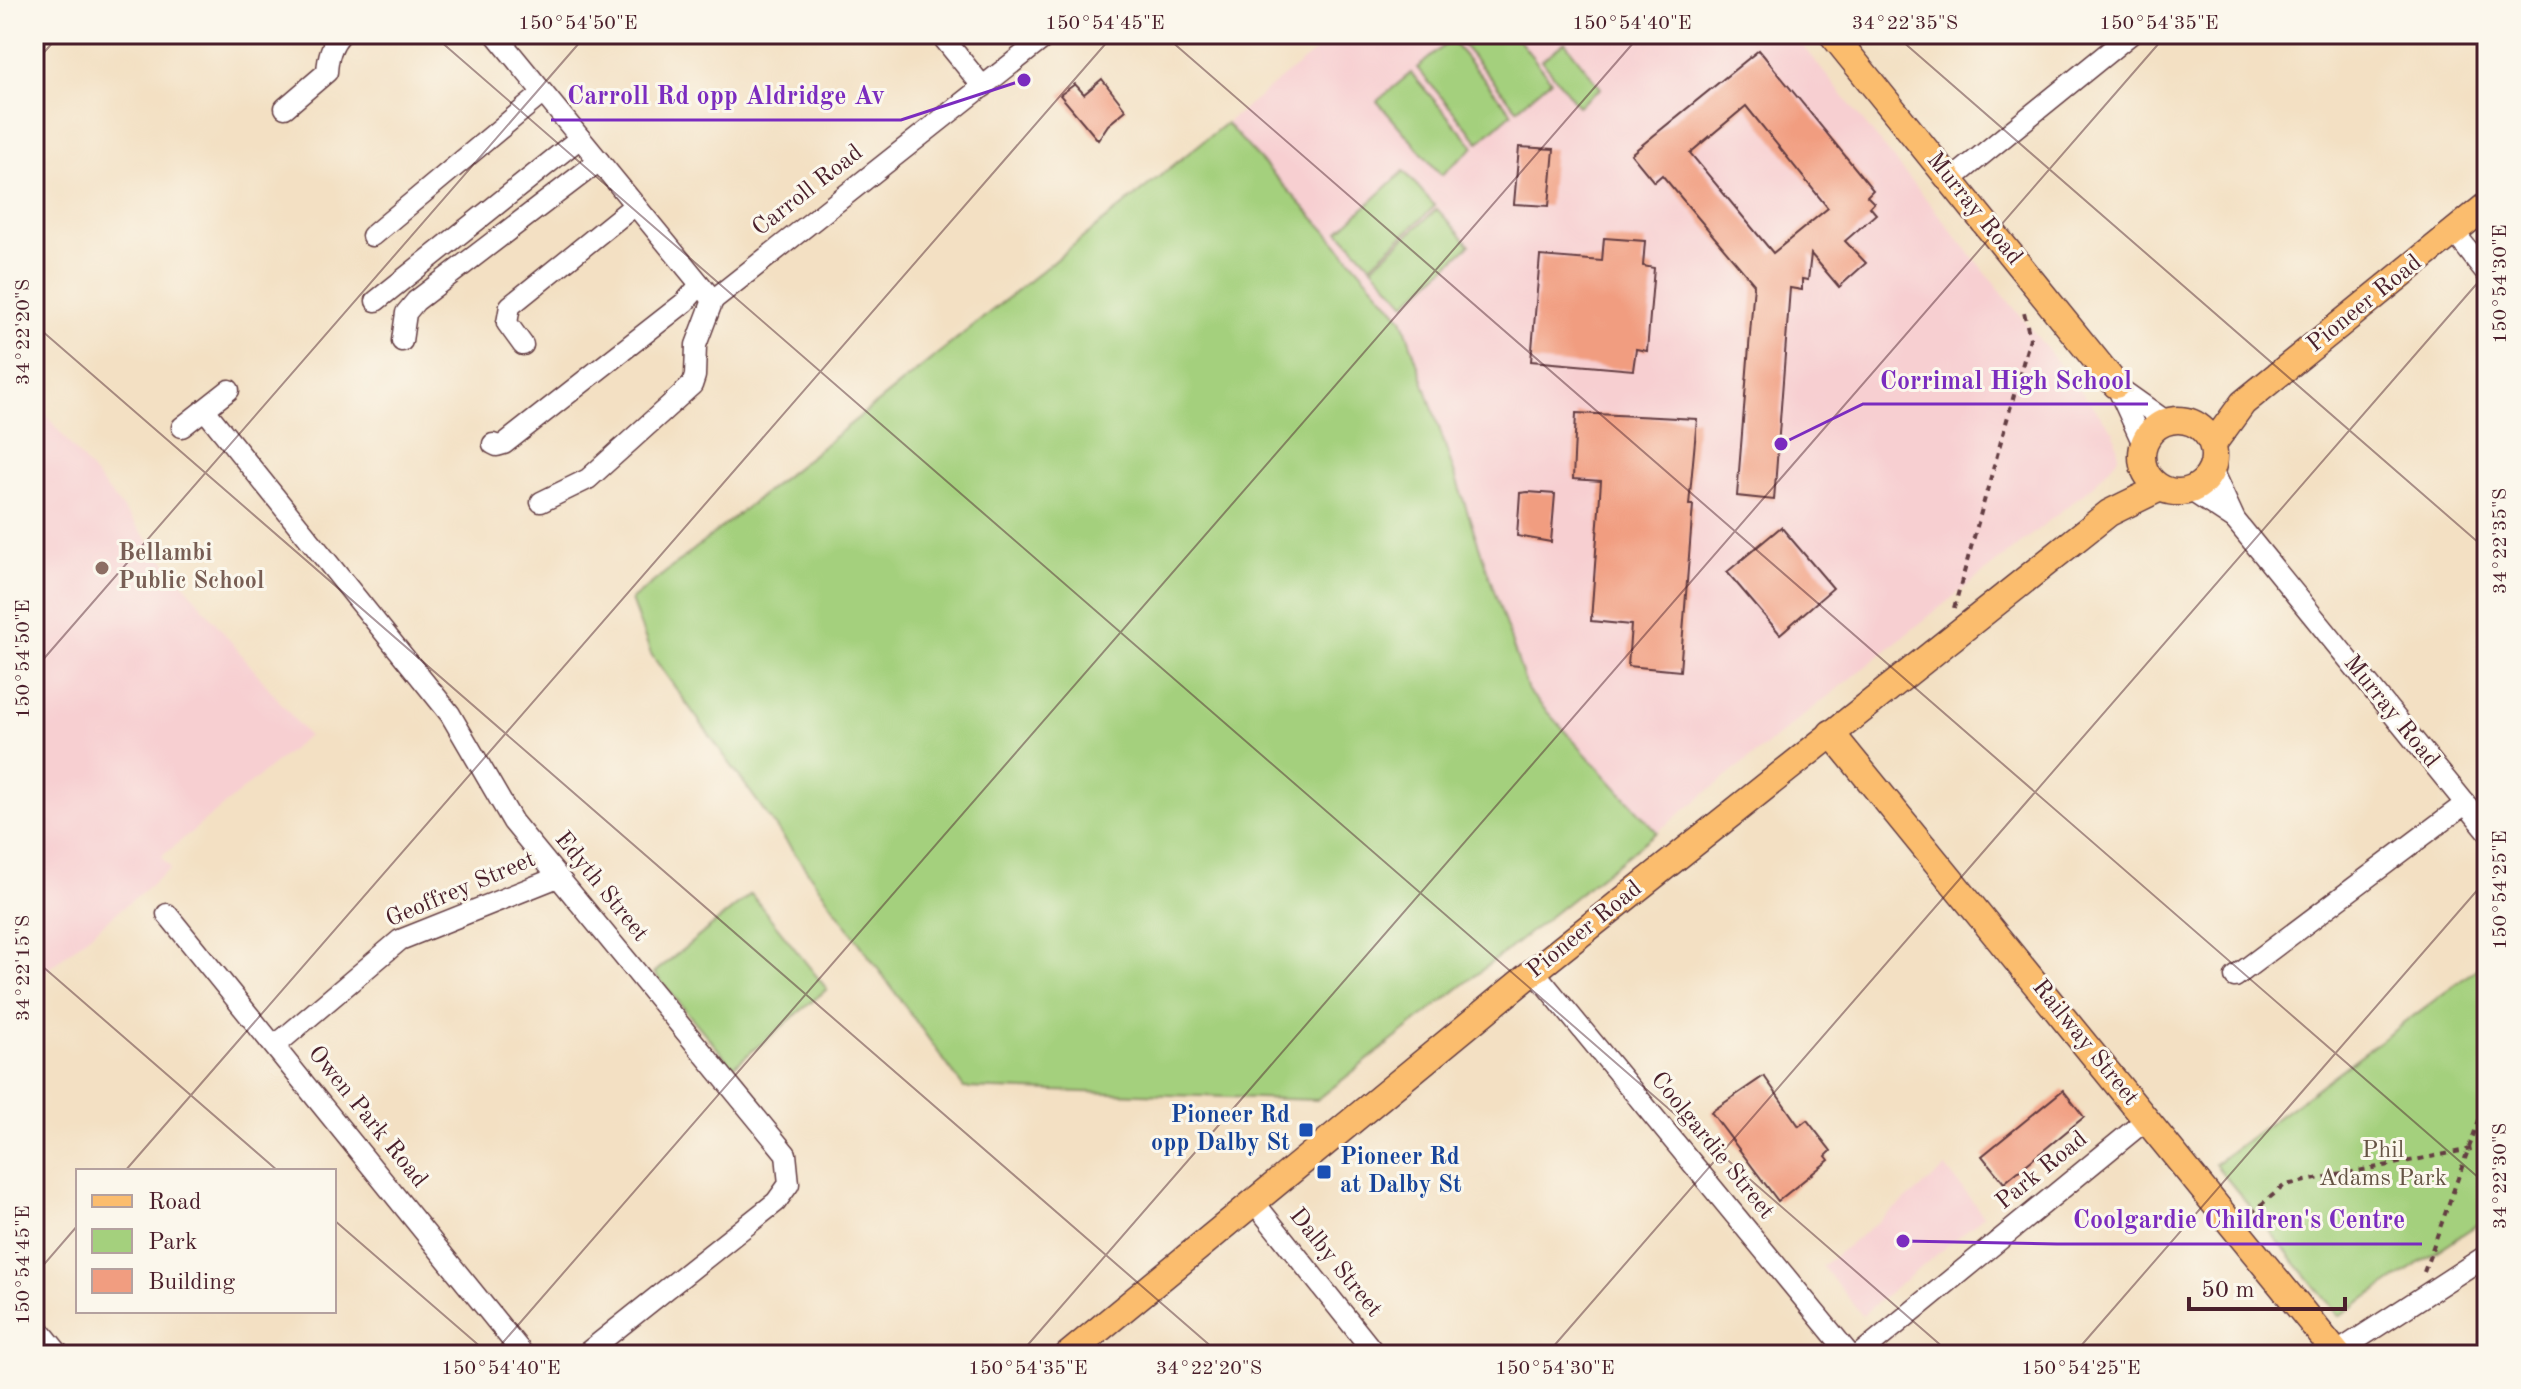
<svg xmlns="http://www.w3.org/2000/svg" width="2521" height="1389" viewBox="0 0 2521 1389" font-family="'Old Standard TT',serif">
<rect width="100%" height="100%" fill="#fbf7ec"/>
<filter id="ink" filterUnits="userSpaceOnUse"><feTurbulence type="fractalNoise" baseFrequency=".0125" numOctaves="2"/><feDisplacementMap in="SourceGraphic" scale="16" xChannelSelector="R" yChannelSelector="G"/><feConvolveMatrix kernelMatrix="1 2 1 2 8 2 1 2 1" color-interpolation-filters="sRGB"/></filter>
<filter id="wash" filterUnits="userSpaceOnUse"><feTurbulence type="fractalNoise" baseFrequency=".006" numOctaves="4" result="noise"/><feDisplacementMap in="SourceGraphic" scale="32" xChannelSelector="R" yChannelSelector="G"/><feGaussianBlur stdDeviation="1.8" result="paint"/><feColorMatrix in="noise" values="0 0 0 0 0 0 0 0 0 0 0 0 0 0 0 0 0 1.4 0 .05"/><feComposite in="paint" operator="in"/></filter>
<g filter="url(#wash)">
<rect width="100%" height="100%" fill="#f3e0c3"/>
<!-- built -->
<g fill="#f7cfd1">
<polygon points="1337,34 1793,34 2114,432 2119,456 2094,485 1657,832 1528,691 1402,318 1326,231 1226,123"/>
<polygon points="34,400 308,736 161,857 171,868 34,981"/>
<polygon points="1946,1168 1984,1216 1862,1315 1822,1266"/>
</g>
<!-- green -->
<g fill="#a4d07d" stroke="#777854" stroke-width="2">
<polygon points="1458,34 1514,34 1551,80 1517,109 1455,36"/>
<polygon points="1451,40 1512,113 1479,142 1417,68"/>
<polygon points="1565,42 1601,88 1578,106 1542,60"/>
<polygon points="1411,73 1474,147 1441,175 1377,101"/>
<polygon points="1226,123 1326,231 1402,318 1528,691 1657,832 1317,1100 964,1088 651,654 631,600"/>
<polygon points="1404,171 1435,206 1371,265 1339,231"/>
<polygon points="1437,209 1470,245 1406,303 1372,267"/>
<polygon points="751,894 827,989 733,1067 654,973"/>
<polygon points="2487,961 2487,1218 2339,1316 2215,1164"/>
</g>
<g id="blocks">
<!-- building -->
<g fill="#f19d80" fill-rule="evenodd">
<path d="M1759 50 1873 190 1867 196 1874 203 1870 207 1876 214 1845 241 1866 263 1839 287 1811 254 1808 280 1802 279V290L1790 288 1774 500 1737 496 1754 284 1662 175 1654 182 1631 154ZM1746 106 1828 208 1773 253 1690 153Z"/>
<polygon points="1102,79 1126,110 1108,125 1098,140 1060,95 1075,84 1084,94"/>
<polygon points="1519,147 1554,149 1549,206 1514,204"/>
<polygon points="1604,238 1645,241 1643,266 1654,268 1647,351 1636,349 1633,370 1531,361 1540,256 1602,261"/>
<polygon points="1576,413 1697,419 1689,505 1693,505 1680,671 1628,666 1631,625 1591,621 1601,481 1573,479"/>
<polygon points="1528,492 1555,494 1551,542 1517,536 1520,493"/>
<polygon points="1781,527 1833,588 1780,634 1727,572"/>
<polygon points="1764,1076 1799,1126 1807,1120 1831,1151 1826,1156 1829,1160 1778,1201 1711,1112"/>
<polygon points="2063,1090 2084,1117 2004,1183 1982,1156"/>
</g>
</g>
</g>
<g filter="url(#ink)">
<use href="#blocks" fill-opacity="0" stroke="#633c42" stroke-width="2"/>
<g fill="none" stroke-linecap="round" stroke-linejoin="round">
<defs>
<g id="minor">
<polyline points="495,34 713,300"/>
<polyline points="940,34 983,87"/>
<path d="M285 108 327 72C328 57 331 45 341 34"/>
<polyline points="1951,180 2131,34"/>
<polyline points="2454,232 2487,274"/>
<polyline points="372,236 543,93"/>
<polyline points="713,300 1049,34"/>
<polyline points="376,301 580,138"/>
<polyline points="402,341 406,313 416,301 599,161"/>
<polyline points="523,345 507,323 510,306 635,205"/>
<polyline points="2116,385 2143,444"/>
<polyline points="2119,388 2167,422"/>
<polyline points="205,410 450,714 513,822 786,1154 789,1184 776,1202 584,1355"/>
<polyline points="182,427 229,390"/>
<polyline points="493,444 497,446 504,444 685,302 700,285"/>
<polyline points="2212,470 2235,520 2487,830"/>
<polyline points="2191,491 2235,520"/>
<polyline points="541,502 588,479 692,385 695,376 696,345 713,300"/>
<polyline points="167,914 524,1355"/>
<polyline points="1534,971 1850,1355"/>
<polyline points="2235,977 2465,804"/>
<polyline points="276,1045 400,940 558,877"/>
<polyline points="1254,1202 1376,1355"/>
<polyline points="34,1323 60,1355"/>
<polyline points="2336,1353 2487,1255"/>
<polyline points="1859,1355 2147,1119"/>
</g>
<g id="major">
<polyline points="1832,34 2116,385"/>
<circle cx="2178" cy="456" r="36"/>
<polyline points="2213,444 2243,403 2487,205"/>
<polyline points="1831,733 2338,1355"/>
<polyline points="1068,1355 1534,971 2109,513 2160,488"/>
</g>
</defs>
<!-- minor casing -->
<use href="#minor" stroke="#633c42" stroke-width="23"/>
<!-- major casing -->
<use href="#major" stroke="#633c42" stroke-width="29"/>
<!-- path -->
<g stroke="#633c42" stroke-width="4" stroke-dasharray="6 6" stroke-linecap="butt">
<polyline points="1954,608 2030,338 2023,308"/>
<polyline points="2251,1213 2285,1185 2487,1146"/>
<polyline points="2424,1272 2487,1098"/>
</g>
<!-- minor -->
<use href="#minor" stroke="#fff" stroke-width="20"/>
<!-- major -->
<use href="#major" stroke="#fbbd6e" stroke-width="26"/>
</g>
</g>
<!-- ticks -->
<path fill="none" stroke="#4a1f2b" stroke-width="2" stroke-opacity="0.45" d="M432 34 1952 1355M1163 34 2487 1185M1894 34 2487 550M34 64 60 34M34 324 1221 1355M34 670 587 34M34 959 278 1171M125 1171 1114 34M334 1220 490 1355M34 1276 78 1225M492 1355 1641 34M1019 1355 2167 34M1546 1355 2487 272M2073 1355 2487 879"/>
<!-- markers -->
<circle fill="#8d6e63" stroke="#fbf7ec" stroke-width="3" cx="102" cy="568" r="8"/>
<g fill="#1a4fb4" stroke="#fbf7ec" stroke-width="3">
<rect x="1298" y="1122" width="16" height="16" rx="4"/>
<rect x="1316" y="1164" width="16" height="16" rx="4"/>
</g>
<g text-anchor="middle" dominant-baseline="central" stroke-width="6" stroke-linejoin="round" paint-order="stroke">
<!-- street labels -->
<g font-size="24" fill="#4a1f2b" stroke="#fbf7ec">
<text transform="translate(808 191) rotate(-38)">Carroll Road</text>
<text transform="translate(1974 209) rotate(51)">Murray Road</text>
<text transform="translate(2365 304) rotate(-39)">Pioneer Road</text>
<text transform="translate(2391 712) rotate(51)">Murray Road</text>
<text transform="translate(601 887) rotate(51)">Edyth Street</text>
<text transform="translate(461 890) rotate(-23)">Geoffrey Street</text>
<text transform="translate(1585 930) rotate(-39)">Pioneer Road</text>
<text transform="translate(2085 1043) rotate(51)">Railway Street</text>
<text transform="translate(367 1117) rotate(51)">Owen Park Road</text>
<text transform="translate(1712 1146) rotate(51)">Coolgardie Street</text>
<text transform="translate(2042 1171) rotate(-39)">Park Road</text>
<text transform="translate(1335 1263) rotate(51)">Dalby Street</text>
</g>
<!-- education labels -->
<g font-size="24" font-weight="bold" fill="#785e54" stroke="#fbf7ec" text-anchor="start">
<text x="118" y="554">Bellambi<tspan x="118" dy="28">Public School</tspan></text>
</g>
<!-- transit labels -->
<g font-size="24" font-weight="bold" fill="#164399" stroke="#fbf7ec" text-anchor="end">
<text x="1290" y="1116">Pioneer Rd<tspan x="1290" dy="28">opp Dalby St</tspan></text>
<text x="1340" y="1158" text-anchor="start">Pioneer Rd<tspan x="1340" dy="28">at Dalby St</tspan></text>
</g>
<!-- park labels -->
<g font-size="24" fill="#655444" stroke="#fbf7ec">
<text x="2383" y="1151">Phil<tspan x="2383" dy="28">Adams Park</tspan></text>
</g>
</g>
<!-- callouts -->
<path fill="none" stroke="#7b2cbf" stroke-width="3" d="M1024 80L901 120H551M1781 444L1863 404H2148M1903 1241L2057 1244H2422"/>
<g fill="#7b2cbf" stroke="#fbf7ec" stroke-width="3">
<circle cx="1024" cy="80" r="8"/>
<circle cx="1781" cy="444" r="8"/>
<circle cx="1903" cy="1241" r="8"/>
</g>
<g font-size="26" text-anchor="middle" font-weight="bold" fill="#7b2cbf" stroke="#fbf7ec" stroke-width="6" stroke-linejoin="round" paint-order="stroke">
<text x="726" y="104">Carroll Rd opp Aldridge Av</text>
<text x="2006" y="389">Corrimal High School</text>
<text x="2239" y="1228">Coolgardie Children's Centre</text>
</g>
<!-- margin -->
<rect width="2521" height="1389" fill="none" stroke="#fbf7ec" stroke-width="88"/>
<!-- legend -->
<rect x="76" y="1169" width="260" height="144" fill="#fbf7ec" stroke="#b4a19f" stroke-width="2"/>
<rect x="92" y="1195" width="40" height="12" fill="#fbbd6e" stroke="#b4a19f" stroke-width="2"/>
<text x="148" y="1209" font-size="24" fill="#4a1f2b">Road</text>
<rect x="92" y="1229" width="40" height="24" fill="#a4d07d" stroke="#b4a19f" stroke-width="2"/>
<text x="148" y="1249" font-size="24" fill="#4a1f2b">Park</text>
<rect x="92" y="1269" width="40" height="24" fill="#f19d80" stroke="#b4a19f" stroke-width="2"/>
<text x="148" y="1289" font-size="24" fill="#4a1f2b">Building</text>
<!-- scale -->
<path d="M2189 1297v12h156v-12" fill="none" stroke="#4a1f2b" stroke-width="4"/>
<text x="2201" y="1297" font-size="24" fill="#4a1f2b" stroke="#fbf7ec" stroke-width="6" paint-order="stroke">50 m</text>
<rect x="44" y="44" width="2433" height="1301" fill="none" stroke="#4a1f2b" stroke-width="3"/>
<g font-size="20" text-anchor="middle" fill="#4a1f2b">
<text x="578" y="29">150°54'50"E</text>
<text x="1105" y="29">150°54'45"E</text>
<text x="1632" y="29">150°54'40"E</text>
<text x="1905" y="29">34°22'35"S</text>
<text x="2159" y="29">150°54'35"E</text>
<text transform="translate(2499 284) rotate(-90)" y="7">150°54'30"E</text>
<text transform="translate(22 332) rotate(-90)" y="7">34°22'20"S</text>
<text transform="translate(2499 541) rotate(-90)" y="7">34°22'35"S</text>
<text transform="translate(22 659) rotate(-90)" y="7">150°54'50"E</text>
<text transform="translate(2499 890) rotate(-90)" y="7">150°54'25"E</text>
<text transform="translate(22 968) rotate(-90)" y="7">34°22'15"S</text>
<text transform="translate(2499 1176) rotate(-90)" y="7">34°22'30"S</text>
<text transform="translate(22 1265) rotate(-90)" y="7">150°54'45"E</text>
<text x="501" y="1374">150°54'40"E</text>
<text x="1028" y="1374">150°54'35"E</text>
<text x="1209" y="1374">34°22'20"S</text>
<text x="1555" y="1374">150°54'30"E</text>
<text x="2081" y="1374">150°54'25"E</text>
</g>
</svg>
